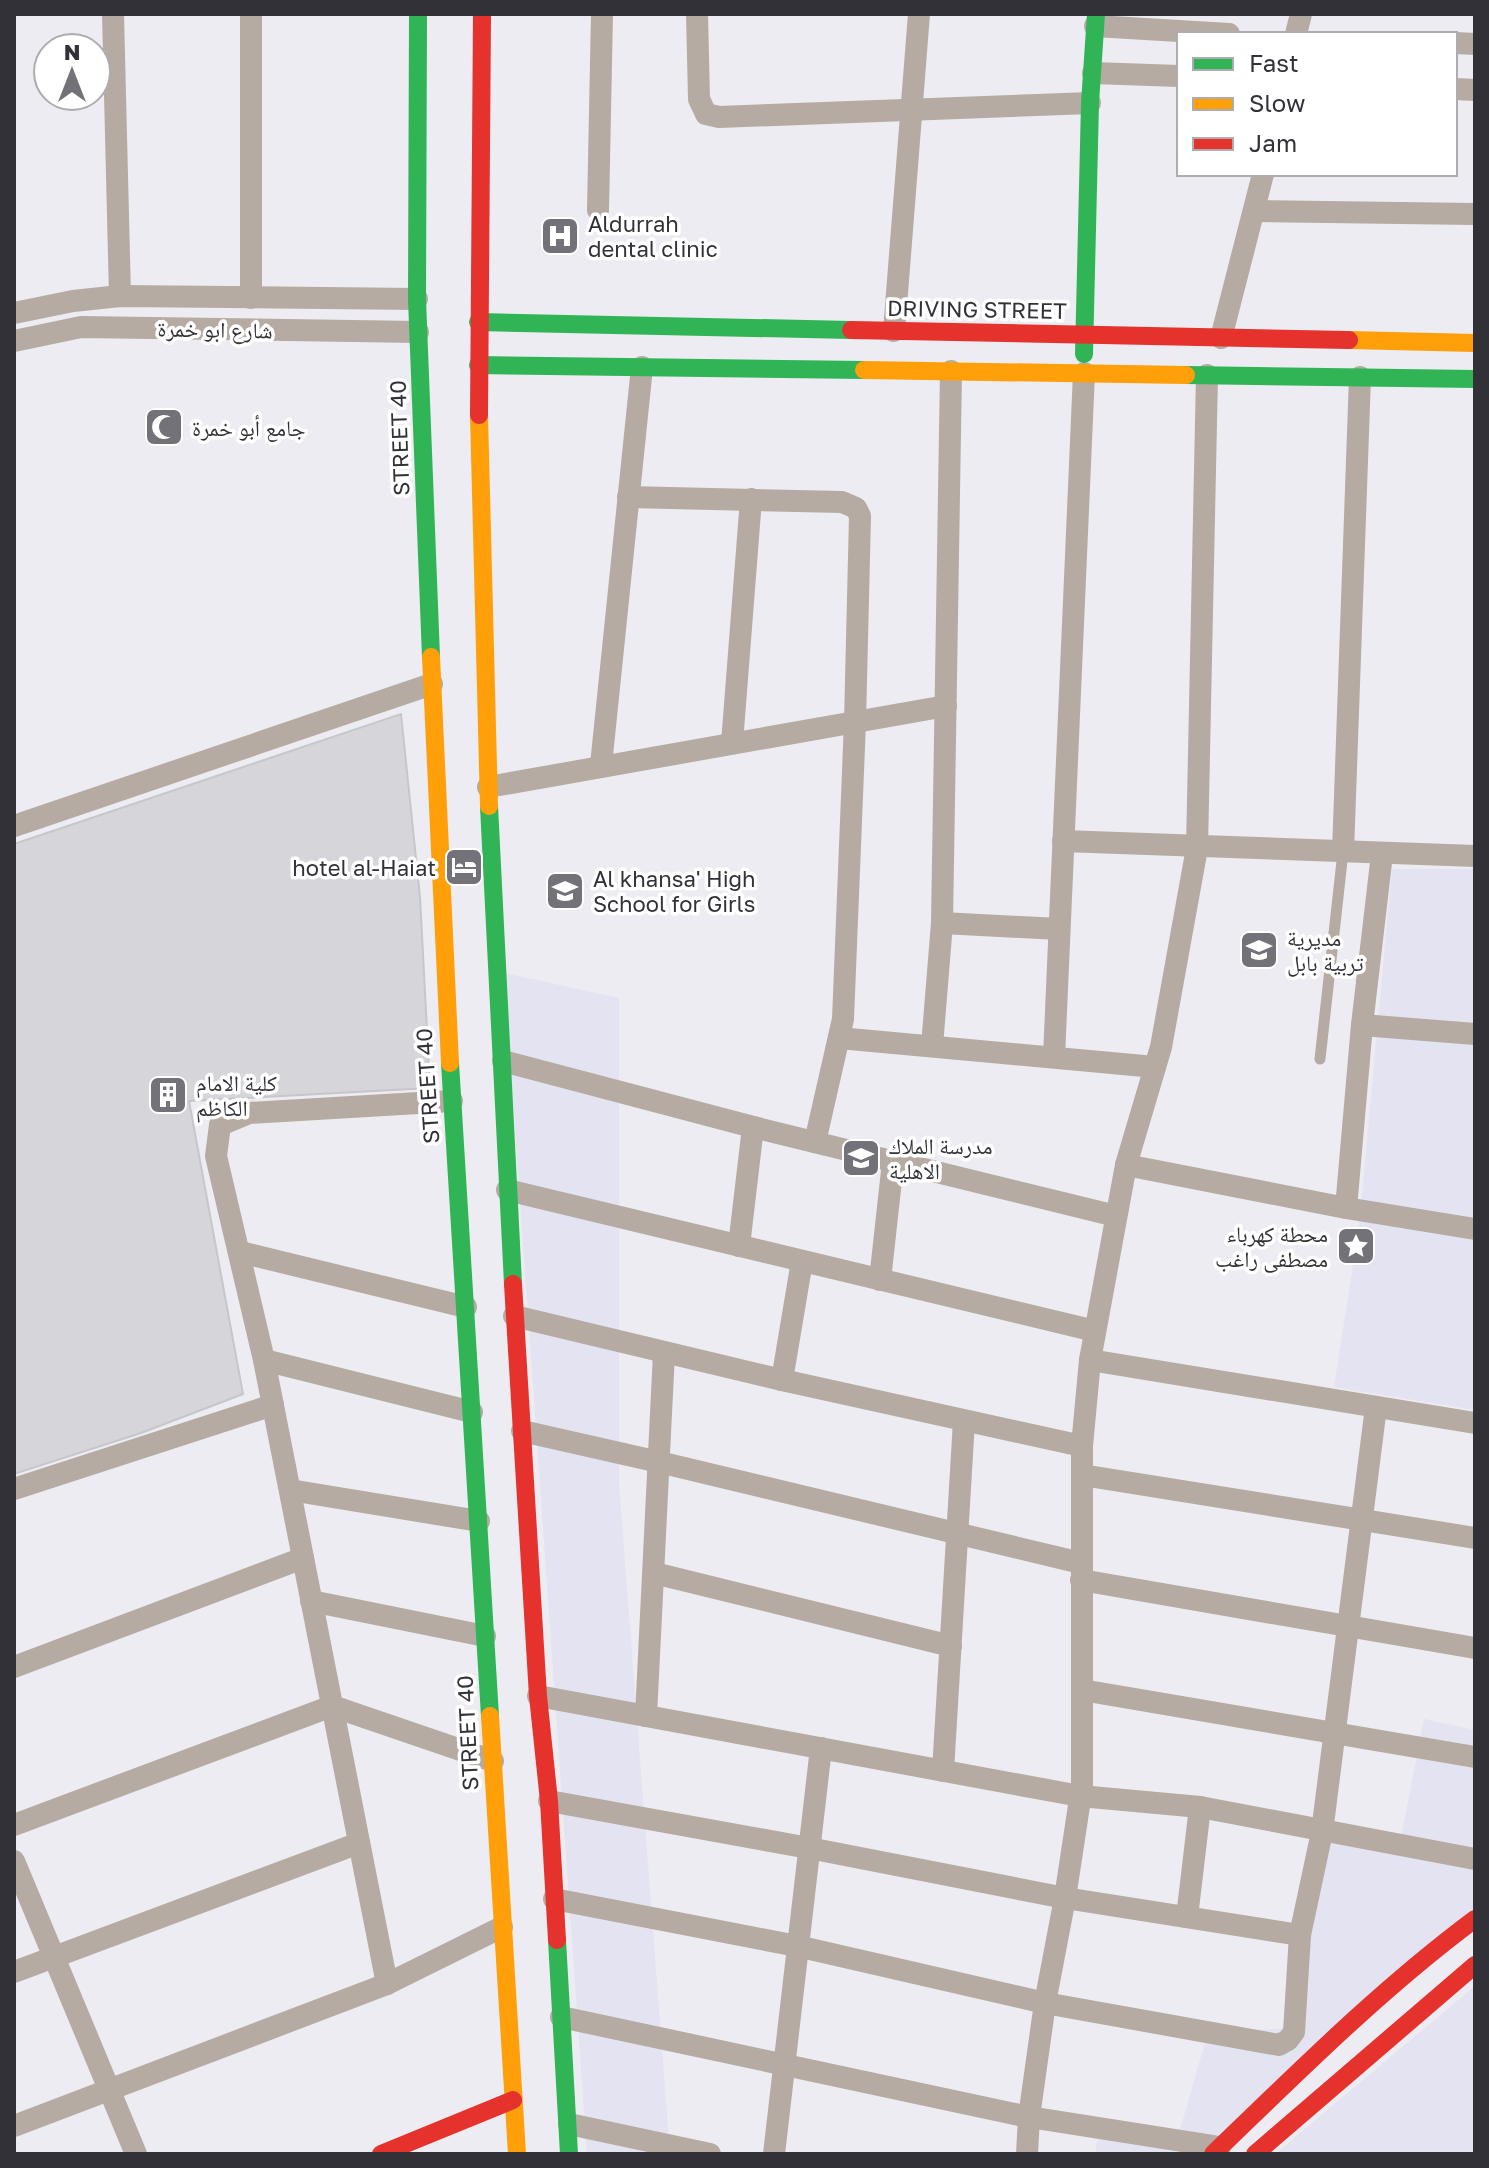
<svg xmlns="http://www.w3.org/2000/svg" width="1489" height="2168" viewBox="0 0 1489 2168" font-family="'Golos Text','Noto Naskh Arabic',sans-serif">
<rect width="100%" height="100%" fill="#ececf2"/>
<!-- built -->
<g fill="#e4e3f1">
<polygon points="1392,869 1475,869 1475,1410 1334,1387 1359,1227"/>
<polygon points="504,973 619,998 619,1483 670,2154 587,2154"/>
<polygon points="1424,1719 1475,1730 1475,1921 1194,2154 1095,2154 1100,2124 1178,2137 1208,2032 1295,2028 1327,1840 1401,1838"/>
<polygon points="1475,1986 1475,2154 1275,2154"/>
</g>
<!-- building -->
<polygon fill="#d6d5da" stroke="#c7c6cb" stroke-width="2" points="401,714 420,897 430,1088 189,1101 243,1394 141,1433 14,1474 14,844"/>
<g fill="none" stroke-linecap="round" stroke-linejoin="round">
<!-- lane -->
<polyline stroke="#b5aba2" stroke-width="11" points="1320,1059 1343,852"/>
<!-- street -->
<g stroke="#b5aba2" stroke-width="22">
<polyline points="113,14 120,296"/>
<polyline points="251,14 251,298"/>
<polyline points="697,14 699,99 706,114 719,117 1090,103"/>
<polyline points="1095,26 1229,34"/>
<polyline points="1296,34 1301,14"/>
<polyline points="1455,43 1475,44"/>
<polyline points="1093,73 1179,76"/>
<polyline points="1455,89 1475,90"/>
<polyline points="598,210 602,14"/>
<polyline points="1254,211 1475,214"/>
<polyline points="14,313 73,301 120,296 417,299"/>
<polyline points="894,331 919,14"/>
<polyline points="1221,338 1263,174"/>
<polyline points="14,341 81,327 418,332"/>
<polyline points="628,497 842,502 856,508 860,516 855,722 843,1019 815,1142"/>
<polyline points="732,743 751,499"/>
<polyline points="601,765 642,367"/>
<polyline points="488,787 946,706"/>
<polyline points="14,826 432,684"/>
<polyline points="1063,841 1475,856"/>
<polyline points="1343,852 1360,377"/>
<polyline points="942,923 1059,929"/>
<polyline points="1362,1025 1475,1034"/>
<polyline points="839,1038 1155,1067"/>
<polyline points="932,1046 942,923 951,371"/>
<polyline points="1054,1057 1084,373"/>
<polyline points="503,1061 753,1127 1116,1216"/>
<polyline points="1126,1165 1346,1208 1475,1229"/>
<polyline points="507,1190 1095,1331"/>
<polyline points="1346,1208 1362,1025 1382,854"/>
<polyline points="739,1246 753,1127"/>
<polyline points="240,1252 466,1307"/>
<polyline points="880,1280 893,1162"/>
<polyline points="514,1316 782,1380 1082,1446"/>
<polyline points="264,1360 472,1412"/>
<polyline points="1090,1360 1475,1423"/>
<polyline points="782,1380 802,1261"/>
<polyline points="522,1431 659,1462 1081,1563"/>
<polyline points="1082,1475 1475,1538"/>
<polyline points="14,1489 273,1405"/>
<polyline points="290,1490 479,1521"/>
<polyline points="654,1573 951,1646"/>
<polyline points="1081,1580 1475,1648"/>
<polyline points="311,1601 485,1636"/>
<polyline points="14,1667 303,1558"/>
<polyline points="1082,1690 1475,1757"/>
<polyline points="538,1696 1080,1796 1200,1807 1475,1859"/>
<polyline points="646,1716 664,1353"/>
<polyline points="943,1771 964,1421"/>
<polyline points="549,1801 809,1848 1065,1898 1300,1935"/>
<polyline points="14,1825 332,1706 493,1761"/>
<polyline points="14,1861 136,2154"/>
<polyline points="554,1899 797,1946 1045,2003 1279,2045 1288,2040 1294,2032 1300,1935 1322,1832 1376,1407"/>
<polyline points="1187,1917 1200,1807"/>
<polyline points="14,1972 359,1843"/>
<polyline points="387,1984 264,1360 216,1156 220,1125 249,1113 452,1101"/>
<polyline points="561,2017 1029,2117 1220,2147"/>
<polyline points="569,2124 710,2154"/>
<polyline points="14,2126 387,1984 502,1927"/>
<polyline points="774,2154 821,1748"/>
<polyline points="1027,2154 1029,2117 1045,2003 1065,1898 1082,1786 1082,1446 1090,1360 1126,1165 1161,1047 1197,848 1207,375"/>
</g>
<!-- fast -->
<g stroke="#30b455" stroke-width="18">
<polyline points="418,14 417,299 431,657"/>
<polyline points="478,322 851,330"/>
<polyline points="1084,354 1090,103 1096,14"/>
<polyline points="478,365 864,370"/>
<polyline points="1186,375 1475,379"/>
<polyline points="489,806 513,1284"/>
<polyline points="450,1063 490,1716"/>
<polyline points="557,1940 569,2154"/>
</g>
<!-- slow -->
<g stroke="#ff9f0a" stroke-width="18">
<polyline points="1349,340 1475,343"/>
<polyline points="864,370 1186,375"/>
<polyline points="479,415 489,806"/>
<polyline points="431,657 450,1063"/>
<polyline points="490,1716 517,2154"/>
</g>
<!-- jam -->
<g stroke="#e5322d" stroke-width="18">
<polyline points="851,330 1349,340"/>
<polyline points="479,415 482,14"/>
<polyline points="513,1284 538,1696 549,1801 557,1940"/>
<polyline points="381,2154 513,2100"/>
<path d="M1213 2154C1297 2073 1381 1989 1475 1919"/>
<polyline points="1255,2154 1475,1965"/>
</g>
</g>
<!-- icons -->
<defs>
<symbol id="hospital-square" viewBox="-11 -11 22 22"><rect x="-9" y="-9" width="18" height="18" rx="4" fill="#737278" stroke="#fff"/><path d="M-5-5h3v3.5h4V-5h3V5h-3V1.5h-4V5h-3Z" fill="#fff"/></symbol>
<symbol id="mosque-square" viewBox="-11 -11 22 22"><rect x="-9" y="-9" width="18" height="18" rx="4" fill="#737278" stroke="#fff"/><path d="M3.5-4.9A6 6 0 1 0 3.5 4.9A5 5 0 1 1 3.5-4.9Z" fill="#fff"/></symbol>
<symbol id="hotel-square" viewBox="-11 -11 22 22"><rect x="-9" y="-9" width="18" height="18" rx="4" fill="#737278" stroke="#fff"/><path d="M-6-4.5h1.5V1H6V5H4.5V3h-9V5H-6ZM-4 0a1.8 1.8 0 1 1 3.6 0ZM.5 0V-2.5h3Q6-2.5 6 0Z" fill="#fff"/></symbol>
<symbol id="school-square" viewBox="-11 -11 22 22"><rect x="-9" y="-9" width="18" height="18" rx="4" fill="#737278" stroke="#fff"/><path d="M0-5L7-2L0 1L-7-2ZM-4 1L0 2.5L4 1V4Q0 6-4 4Z" fill="#fff"/></symbol>
<symbol id="building-square" viewBox="-11 -11 22 22"><rect x="-9" y="-9" width="18" height="18" rx="4" fill="#737278" stroke="#fff"/><path d="M-4-6H4V6H1V3H-1V6H-4ZM-2.5-4.3h1.7v1.8h-1.7ZM.8-4.3h1.7v1.8H.8ZM-2.5-1h1.7V.8h-1.7ZM.8-1h1.7V.8H.8Z" fill="#fff"/></symbol>
<symbol id="sight-square" viewBox="-11 -11 22 22"><rect x="-9" y="-9" width="18" height="18" rx="4" fill="#737278" stroke="#fff"/><path d="M0-6L1.8-2.2L6-1.7L2.9 1.2L3.7 5.4L0 3.3L-3.7 5.4L-2.9 1.2L-6-1.7L-1.8-2.2Z" fill="#fff"/></symbol>
</defs>
<g fill-rule="evenodd">
<use href="#hospital-square" x="538" y="214" width="44" height="44"/>
<use href="#mosque-square" x="142" y="405" width="44" height="44"/>
<use href="#hotel-square" x="442" y="845" width="44" height="44"/>
<use href="#school-square" x="543" y="869" width="44" height="44"/>
<use href="#school-square" x="1237" y="928" width="44" height="44"/>
<use href="#building-square" x="146" y="1073" width="44" height="44"/>
<use href="#school-square" x="839" y="1136" width="44" height="44"/>
<use href="#sight-square" x="1334" y="1224" width="44" height="44"/>
</g>
<g text-anchor="middle" dominant-baseline="central" stroke-width="7" stroke-linejoin="round" paint-order="stroke">
<!-- poi labels -->
<g font-size="22" fill="#323137" stroke="#fff" text-anchor="start">
<text x="588" y="223">Aldurrah<tspan x="588" dy="25">dental clinic</tspan></text>
<text x="192" y="427">جامع أبو خمرة</text>
<text x="436" y="867" text-anchor="end">hotel al-Haiat</text>
<text x="593" y="878">Al khansa' High<tspan x="593" dy="25">School for Girls</tspan></text>
<text x="1287" y="937">مديرية<tspan x="1287" dy="25">تربية بابل</tspan></text>
<text x="196" y="1082">كلية الامام<tspan x="196" dy="25">الكاظم</tspan></text>
<text x="889" y="1145">مدرسة الملاك<tspan x="889" dy="25">الاهلية</tspan></text>
<text x="1328" y="1233" text-anchor="end">محطة كهرباء<tspan x="1328" dy="25">مصطفى راغب</tspan></text>
</g>
<!-- street labels -->
<g font-size="22" fill="#323137" stroke="#fff">
<text transform="translate(977 309) rotate(1)">DRIVING STREET</text>
<text transform="translate(215 329) rotate(1)">شارع ابو خمرة</text>
<text transform="translate(399 438) rotate(-92)">STREET 40</text>
<text transform="translate(427 1086) rotate(-94)">STREET 40</text>
<text transform="translate(467 1733) rotate(-93)">STREET 40</text>
</g>
</g>
<!-- border -->
<rect width="1489" height="2168" fill="none" stroke="#323137" stroke-width="32"/>
<!-- legend -->
<rect x="1177" y="32" width="280" height="144" fill="#ffffff" stroke="#adadaf" stroke-width="2"/>
<rect x="1193" y="58" width="40" height="12" fill="#30b455" stroke="#adadaf" stroke-width="2"/>
<text x="1249" y="72" font-size="24" fill="#323137">Fast</text>
<rect x="1193" y="98" width="40" height="12" fill="#ff9f0a" stroke="#adadaf" stroke-width="2"/>
<text x="1249" y="112" font-size="24" fill="#323137">Slow</text>
<rect x="1193" y="138" width="40" height="12" fill="#e5322d" stroke="#adadaf" stroke-width="2"/>
<text x="1249" y="152" font-size="24" fill="#323137">Jam</text>
<!-- north arrow -->
<g transform="translate(72 72)"><circle r="38" fill="#ffffff" stroke="#adadaf" stroke-width="2"/>
<path d="M0-6L14 30L0 20L-14 30Z" fill="#737278"/>
<text y="-12" font-size="22" font-weight="bold" text-anchor="middle" fill="#323137">N</text>
</g>
</svg>
